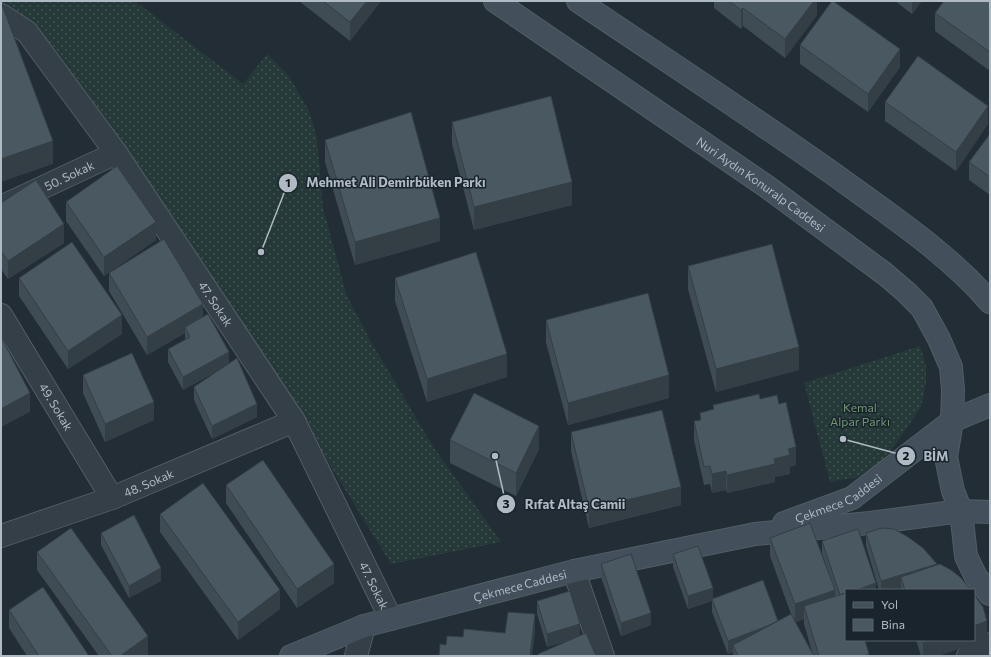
<svg xmlns="http://www.w3.org/2000/svg" width="991" height="657" viewBox="0 0 991 657" font-family="Commissioner,sans-serif">
<defs>
<pattern id="grass-dots" width="8" height="8" patternUnits="userSpaceOnUse"><rect width="8" height="8" fill="#253a38"/><path d="M2 2h.1M6 6h.1" fill="none" stroke="#425453" stroke-width="1.8" stroke-linecap="round"/></pattern>
</defs>
<rect width="100%" height="100%" fill="#222d36"/>
<!-- grass -->
<g fill="url(#grass-dots)">
<polygon points="1,1 135,1 243,84 267,54 289,76 309,111 317,138 323,208 347,296 371,342 434,448 501,542 391,564 253,340 1,15"/>
<polygon points="920,346 926,365 926,384 921,407 897,442 881,462 858,477 830,482 804,383"/>
</g>
<g fill="none" stroke-linecap="round" stroke-linejoin="round">
<defs>
<g id="street">
<path id="s1" d="M1 15 27 32 116 153 294 421 391 619"/>
<path id="s2" d="M1 207 116 153"/>
<path id="s3" d="M1 315 112 498"/>
<path id="s4" d="M1 536 112 498 294 421"/>
<polyline points="574,571 603,656"/>
<polyline points="356,656 364,626"/>
<polyline points="968,656 990,644"/>
</g>
<g id="secondary">
<path id="s5" d="M495 1 766 186 885 274 906 292 922 308 939 339 951 367 953 390 952 421 946 457 953 491 961 511 966 556 976 577 990 594"/>
<path d="M578 1C667 61 758 120 846 183 897 220 949 255 990 302"/>
<path id="s6" d="M784 523 852 498 952 421 990 405"/>
<path id="s7" d="M291 656 364 626 574 571 755 534 870 523 961 511 990 512"/>
</g>
</defs>
<!-- street casing -->
<use href="#street" stroke="#525d65" stroke-width="24"/>
<!-- secondary casing -->
<use href="#secondary" stroke="#525d65" stroke-width="24"/>
<!-- street -->
<use href="#street" stroke="#353f47" stroke-width="22"/>
<!-- secondary -->
<use href="#secondary" stroke="#434f5a" stroke-width="22"/>
</g>
<!-- wall -->
<g fill="#404c54" fill-rule="evenodd">
<polygon points="299,1 381,1 350,41"/>
<polygon points="714,1 817,1 817,15 785,58 743,26 741,29 714,8"/>
<polygon points="895,1 922,1 912,14"/>
<polygon points="990,1 990,71 935,31 935,13"/>
<polygon points="800,45 900,67 868,112 800,64"/>
<polygon points="885,102 988,124 956,171 885,121"/>
<polygon points="452,122 572,205 474,230 452,144"/>
<polygon points="990,134 990,195 969,180 969,162"/>
<polygon points="325,140 440,241 355,265 325,162"/>
<polygon points="66,202 156,240 104,276 66,221"/>
<polygon points="1,203 64,243 8,279 1,269"/>
<polygon points="688,266 799,370 716,392 688,289"/>
<polygon points="109,273 203,317 229,364 257,417 212,439 194,400 194,387 219,370 183,390 168,362 168,349 185,340 185,333 147,355 109,291"/>
<polygon points="19,278 122,334 68,369 19,296"/>
<polygon points="395,278 507,377 427,402 395,301"/>
<polygon points="546,320 669,398 568,425 546,343"/>
<polygon points="83,375 154,420 105,442 83,393"/>
<polygon points="760,399 779,404 796,465 790,467 790,474 775,477 775,482 727,493 726,490 712,493 710,484 704,485 694,440 694,421 700,420 700,413 713,409 713,405"/>
<polygon points="571,432 681,505 589,528 571,451"/>
<polygon points="450,440 539,449 516,496 450,463"/>
<polygon points="226,485 334,583 297,608 226,503"/>
<polygon points="160,514 280,609 238,640 160,532"/>
<polygon points="101,533 161,581 129,598 101,545"/>
<polygon points="866,533 937,565 971,590 901,590 901,588 894,590 879,590 866,546"/>
<path d="M770 538 828 571 822 554V541L876 590H846L869 656H733V652L728 654 712 612V601L688 609 673 567V554L713 598 778 621 792 617 770 556ZM804 619V624L813 655 795 622Z"/>
<polygon points="37,552 148,654 146,656 99,656 37,570"/>
<polygon points="601,564 651,625 621,636 601,577"/>
<polygon points="537,601 580,636 596,656 538,656 538,654 574,639 547,647 537,614"/>
<polygon points="9,610 89,656 27,656 9,628"/>
<polygon points="987,639 938,656 921,656 916,640 974,640"/>
</g>
<!-- shaded-wall -->
<g fill="#343e45">
<polygon points="367,1 381,1 350,41 350,22"/>
<polygon points="814,1 817,1 817,15 785,58 785,39"/>
<polygon points="912,1 922,1 912,14"/>
<polygon points="743,8 743,26 741,29 741,10"/>
<polygon points="900,49 900,67 868,112 868,94"/>
<polygon points="988,106 988,124 956,171 956,152"/>
<polygon points="53,141 53,164 1,182 1,159"/>
<polygon points="572,182 572,205 474,230 474,207"/>
<polygon points="440,218 440,241 355,265 355,242"/>
<polygon points="156,222 156,240 104,276 104,257"/>
<polygon points="64,224 64,243 8,279 8,261"/>
<polygon points="203,304 203,322 185,327 185,333 147,355 147,337"/>
<polygon points="122,315 122,334 68,369 68,351"/>
<polygon points="799,347 799,370 716,392 716,369"/>
<polygon points="229,352 229,365 183,390 183,377"/>
<polygon points="507,354 507,377 427,402 427,379"/>
<polygon points="669,375 669,398 568,425 568,403"/>
<polygon points="30,393 30,412 1,427 1,409"/>
<polygon points="154,402 154,420 105,442 105,424"/>
<polygon points="257,404 257,417 212,439 212,426"/>
<polygon points="539,426 539,449 516,496 516,473"/>
<polygon points="796,447 796,465 790,467 790,474 775,477 775,482 727,493 727,475 774,459 788,449"/>
<polygon points="726,471 726,490 712,493 712,474"/>
<polygon points="681,487 681,505 589,528 589,509"/>
<polygon points="334,564 334,583 297,608 297,589"/>
<polygon points="937,564 937,576 901,577 901,588 894,590 881,590 881,581"/>
<polygon points="161,568 161,581 129,598 129,586"/>
<polygon points="876,583 876,590 856,590"/>
<polygon points="713,588 713,601 712,599 712,601 688,609 688,596"/>
<polygon points="280,590 280,609 238,640 238,622"/>
<polygon points="835,590 835,608 804,606 804,619 795,623 795,604"/>
<polygon points="651,613 651,625 621,636 621,623"/>
<polygon points="535,614 535,633 532,656 530,656"/>
<polygon points="987,621 987,639 938,656 923,656 923,643 931,640 974,640 974,626"/>
<polygon points="779,622 733,645 733,652 728,654 728,641"/>
<polygon points="580,624 580,637 547,647 547,634"/>
<polygon points="148,636 148,654 146,656 120,656"/>
</g>
<!-- building -->
<g fill="#4a5862" stroke="#343e45">
<polygon points="323,1 367,1 350,22"/>
<polygon points="729,1 814,1 785,39 743,8 741,10"/>
<polygon points="832,1 833,1 900,49 868,94 800,45"/>
<polygon points="944,1 990,1 990,52 935,13"/>
<polygon points="1,2 53,141 1,159"/>
<polygon points="918,56 988,106 956,152 885,102"/>
<polygon points="551,96 572,182 474,207 452,122"/>
<polygon points="411,112 440,218 355,242 325,140"/>
<polygon points="990,134 990,177 969,162"/>
<polygon points="117,166 156,222 104,257 66,202"/>
<polygon points="36,180 64,224 8,261 1,251 1,203"/>
<polygon points="164,239 203,304 147,337 109,273"/>
<polygon points="72,242 122,315 68,351 19,278"/>
<polygon points="772,244 799,347 716,369 688,266"/>
<polygon points="476,252 507,354 427,379 395,278"/>
<polygon points="648,293 669,375 568,403 546,320"/>
<polygon points="208,314 229,352 183,377 168,349 190,337 185,327"/>
<polygon points="1,337 30,393 1,409"/>
<polygon points="132,353 154,402 105,424 83,375"/>
<polygon points="237,358 257,404 212,426 194,387"/>
<polygon points="474,393 539,426 516,473 450,440"/>
<polygon points="759,394 760,399 777,395 779,404 786,402 796,447 788,449 790,455 774,459 775,464 727,475 726,471 712,474 710,466 704,467 694,421 701,420 700,413 714,409 713,405"/>
<polygon points="662,410 681,487 589,509 571,432"/>
<polygon points="263,460 334,564 297,589 226,485"/>
<polygon points="203,483 280,590 238,622 160,514"/>
<polygon points="134,515 161,568 129,586 101,533"/>
<polygon points="810,523 835,590 795,604 770,538"/>
<polygon points="71,528 148,636 120,656 112,656 37,552"/>
<polygon points="882,528 894,529 908,537 923,548 937,564 881,581 866,533"/>
<polygon points="858,529 876,583 856,590 846,590 846,593 840,595 822,541"/>
<polygon points="698,546 713,588 688,596 673,554"/>
<polygon points="631,554 651,613 621,623 601,564"/>
<polygon points="940,564 951,570 961,578 971,590 905,590 901,577"/>
<polygon points="763,580 778,621 767,626 728,641 712,599"/>
<polygon points="43,587 89,656 39,656 9,610"/>
<polygon points="570,591 580,624 547,634 537,601"/>
<polygon points="846,593 846,640 865,640 869,654 864,656 819,656 804,606"/>
<polygon points="974,594 983,607 987,621 974,626"/>
<polygon points="508,612 535,614 530,656 439,656 440,644 446,645 447,636 463,637 464,629 505,633"/>
<polygon points="791,614 814,656 738,656 733,645"/>
<polygon points="586,633 596,656 539,656 538,654"/>
<polygon points="922,640 931,640 923,643"/>
</g>
<g text-anchor="middle" dominant-baseline="central" stroke-width="3" stroke-linejoin="round" paint-order="stroke">
<!-- street labels -->
<g font-size="12" fill="#afbac4" stroke="#1a242c">
<text stroke="none"><textPath href="#s2" startOffset="75">50. Sokak</textPath></text>
<text stroke="none"><textPath href="#s5" startOffset="323">Nuri Aydın Konuralp Caddesi</textPath></text>
<text stroke="none"><textPath href="#s1" startOffset="362">47. Sokak</textPath></text>
<text stroke="none"><textPath href="#s3" startOffset="107">49. Sokak</textPath></text>
<text stroke="none"><textPath href="#s4" startOffset="157">48. Sokak</textPath></text>
<text stroke="none"><textPath href="#s6" startOffset="60">Çekmece Caddesi</textPath></text>
<text stroke="none"><textPath href="#s1" startOffset="686">47. Sokak</textPath></text>
<text stroke="none"><textPath href="#s7" startOffset="240">Çekmece Caddesi</textPath></text>
</g>
<!-- park labels -->
<g font-size="12" fill="#709873" stroke="#1a242c">
<text x="860" y="407">Kemal<tspan x="860" dy="14">Alpar Parkı</tspan></text>
</g>
</g>
<!-- callouts -->
<path fill="none" stroke="#afbac4" stroke-width="1.5" d="M261 252L288 183M843 439L906 456M495 456L506 504"/>
<g fill="#afbac4" stroke="#1a242c" stroke-width="1.5">
<circle cx="261" cy="252" r="4"/>
<circle cx="843" cy="439" r="4"/>
<circle cx="495" cy="456" r="4"/>
<circle cx="288" cy="183" r="10"/>
<circle cx="906" cy="456" r="10"/>
<circle cx="506" cy="504" r="10"/>
</g>
<g font-size="12" text-anchor="middle" font-weight="bold" fill="#111">
<text x="288" y="187">1</text>
<text x="906" y="460">2</text>
<text x="506" y="508">3</text>
</g>
<g font-size="13" text-anchor="middle" font-weight="bold" fill="#afbac4" stroke="#1a242c" stroke-width="3" stroke-linejoin="round" paint-order="stroke">
<text x="396" y="187">Mehmet Ali Demirbüken Parkı</text>
<text x="936" y="461">BİM</text>
<text x="575" y="509">Rıfat Altaş Camii</text>
</g>
<!-- border -->
<rect width="991" height="657" fill="none" stroke="#afbac4" stroke-width="4"/>
<!-- legend -->
<rect x="845" y="589" width="130" height="52" fill="#1a242c" stroke="#566069"/>
<rect x="853" y="602" width="20" height="6" fill="#434f5a" stroke="#566069"/>
<text x="881" y="609" font-size="12" fill="#afbac4">Yol</text>
<rect x="853" y="619" width="20" height="12" fill="#4a5862" stroke="#566069"/>
<text x="881" y="629" font-size="12" fill="#afbac4">Bina</text>
</svg>
